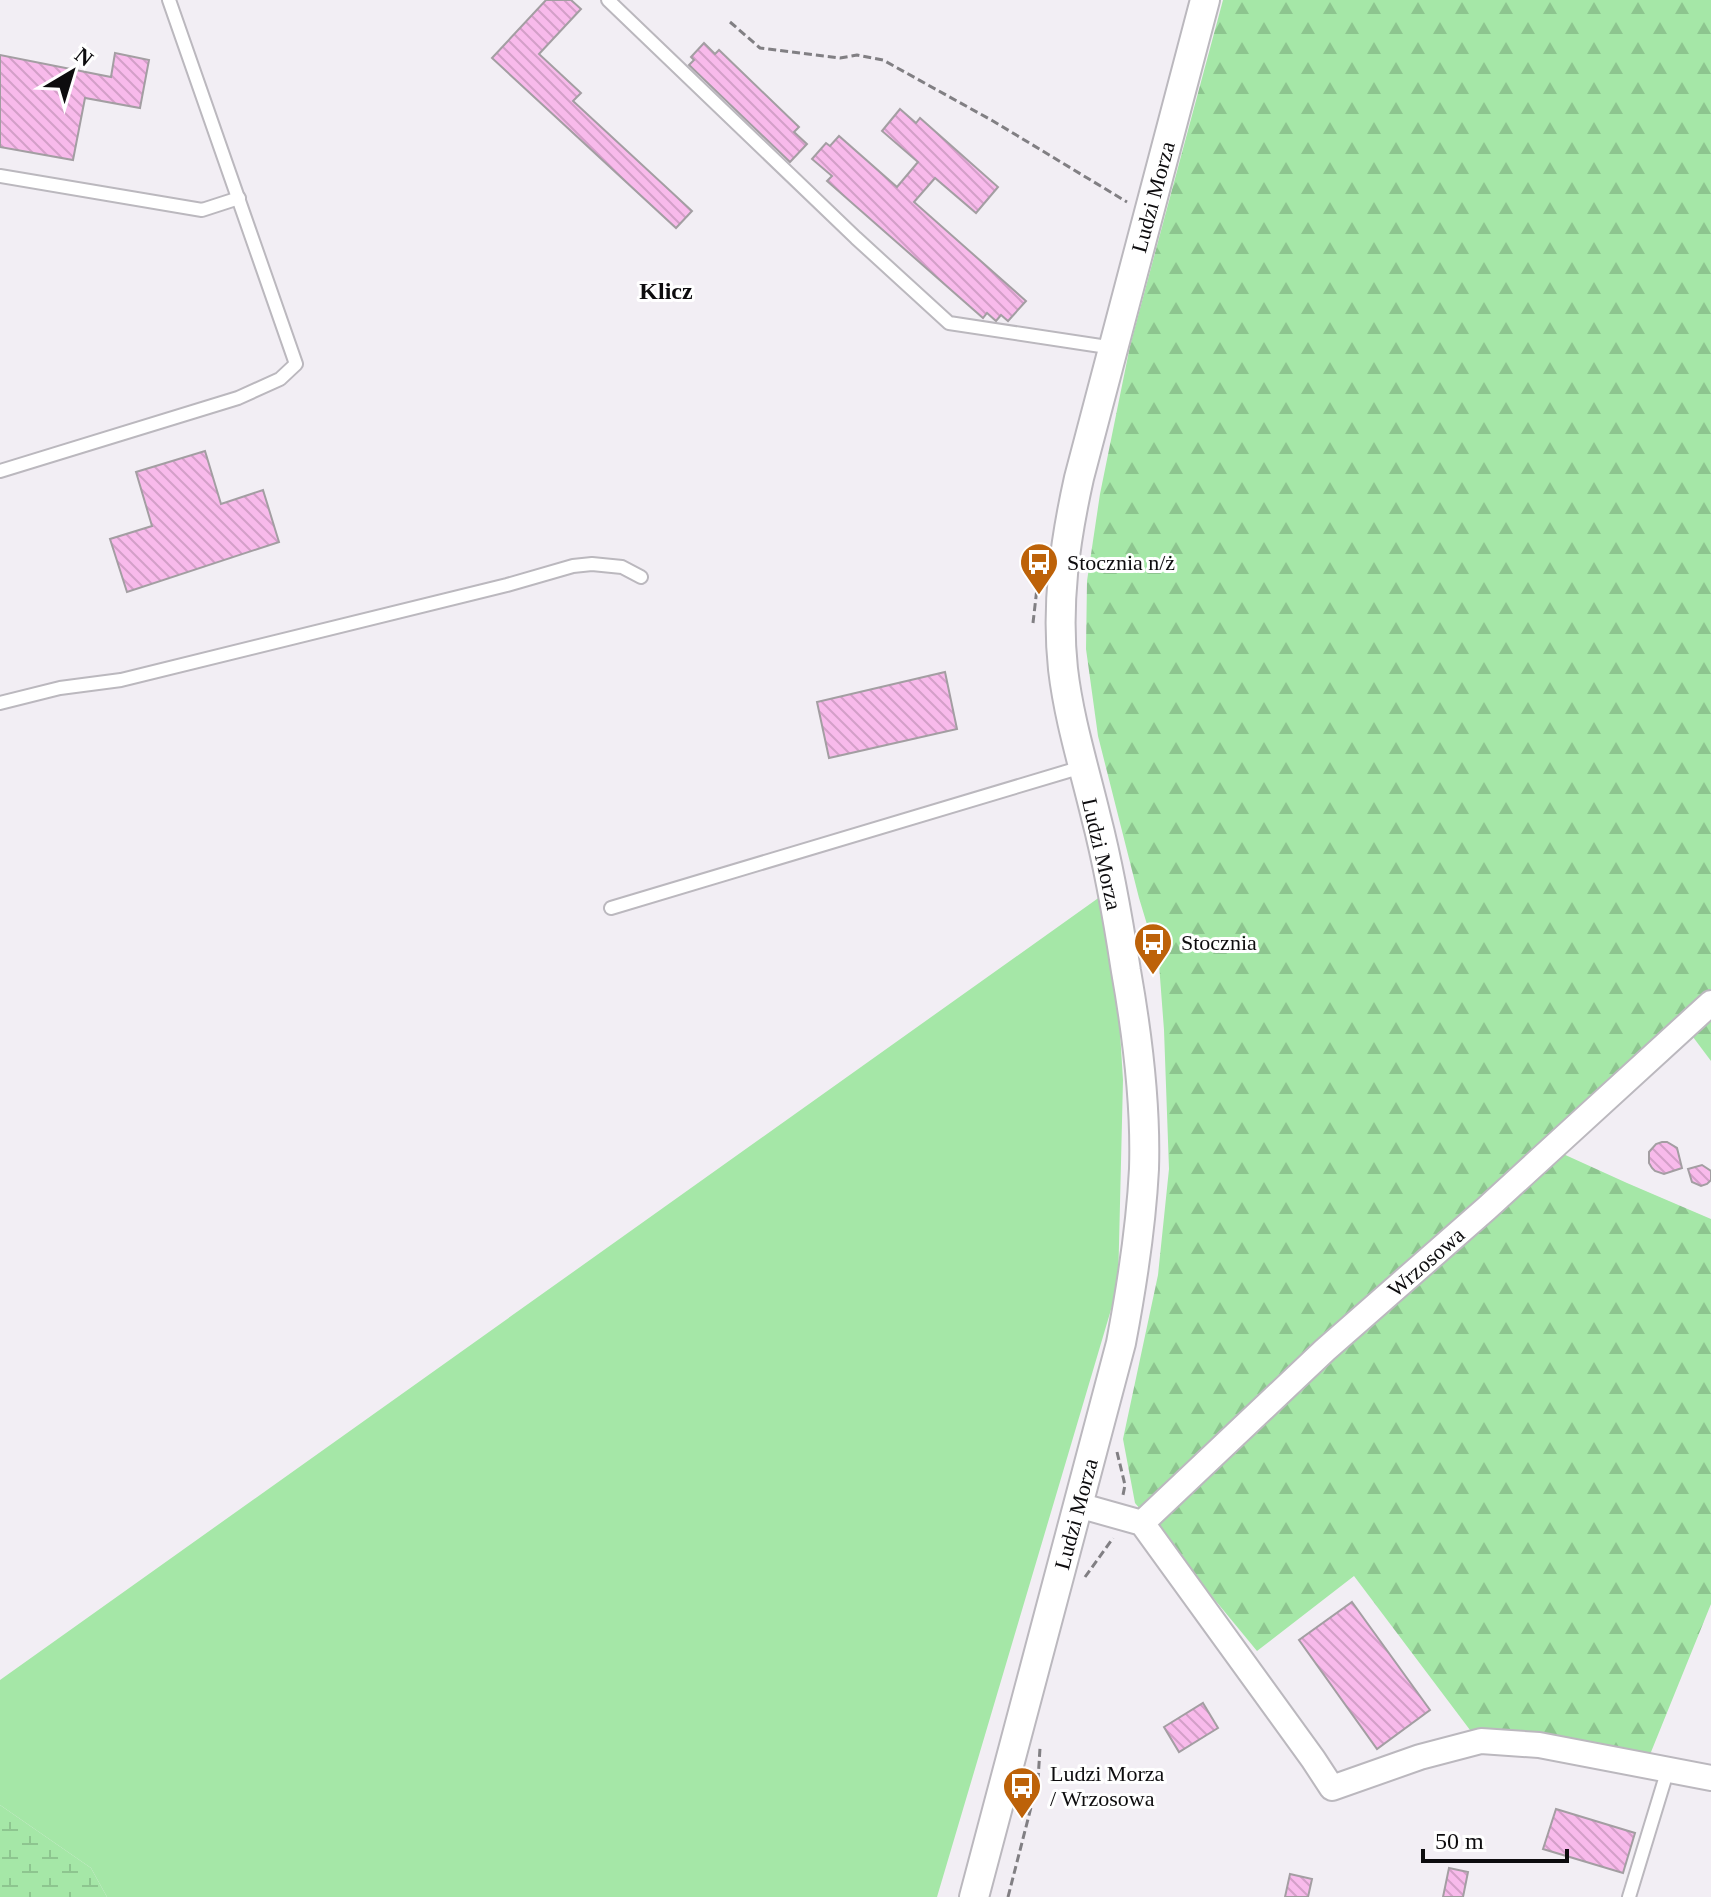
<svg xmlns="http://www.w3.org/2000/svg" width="1711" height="1897" viewBox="0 0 1711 1897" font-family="Georgia,serif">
<defs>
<pattern id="forest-firs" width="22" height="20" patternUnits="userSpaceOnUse" patternTransform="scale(2)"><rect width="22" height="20" fill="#a5e7a7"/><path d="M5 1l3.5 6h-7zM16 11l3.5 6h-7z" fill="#8dc58f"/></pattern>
<pattern id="wetland-marsh" width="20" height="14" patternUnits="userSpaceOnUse" patternTransform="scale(2)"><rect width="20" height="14" fill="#a5e7a7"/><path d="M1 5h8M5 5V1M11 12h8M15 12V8" fill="none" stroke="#8dc58f"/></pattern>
<pattern id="building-back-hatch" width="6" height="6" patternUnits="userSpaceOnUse" patternTransform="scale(2)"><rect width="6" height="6" fill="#f8baeb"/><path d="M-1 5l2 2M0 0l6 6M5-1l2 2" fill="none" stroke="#d39fc8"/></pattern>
</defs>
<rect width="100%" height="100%" fill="#f2eef4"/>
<!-- grass -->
<polygon fill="#a5e7a7" points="1111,889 1123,1080 1118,1286 937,1897 107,1897 91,1868 0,1805 0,1680"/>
<!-- forest -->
<polygon fill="url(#forest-firs)" points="1223,0 1711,0 1711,1061 1693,1037 1561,1153 1627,1183 1711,1219 1711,1604 1649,1757 1562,1738 1470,1730 1354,1576 1257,1651 1135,1503 1123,1439 1158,1275 1169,1169 1164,1030 1159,964 1139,898 1098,736 1086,649 1087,581 1100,494 1130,346"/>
<!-- wetland -->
<polygon fill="url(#wetland-marsh)" points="0,1805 91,1868 107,1897 0,1897"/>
<!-- building -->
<g fill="url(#building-back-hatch)" stroke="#a39ea2" stroke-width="2">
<polygon points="546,0 571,0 581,9 539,54 581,93 573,101 692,211 676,228 492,58"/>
<polygon points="704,43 715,54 719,50 799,127 794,132 807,144 790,162 689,65 694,60 691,57"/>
<polygon points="115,53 149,60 140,108 85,98 73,160 0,147 0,55 111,77"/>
<polygon points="900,109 916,123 920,118 998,187 976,213 935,178 914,202 1026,301 1008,321 1001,315 996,321 987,313 983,318 827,181 832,176 812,159 826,143 830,146 839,136 897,187 918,162 882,131"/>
<polygon points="205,451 221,504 263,490 279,542 127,592 110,539 152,526 136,472"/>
<polygon points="945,672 957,729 829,758 817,702"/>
<polygon points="1662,1142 1667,1142 1677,1148 1682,1168 1664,1174 1655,1171 1652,1168 1649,1163 1649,1152 1656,1144"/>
<polygon points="1702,1165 1711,1171 1711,1180 1707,1184 1701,1186 1692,1182 1688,1169"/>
<polygon points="1352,1602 1430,1710 1377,1749 1299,1640"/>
<polygon points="1203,1703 1218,1728 1179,1752 1164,1727"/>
<polygon points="1556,1809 1635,1833 1623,1873 1543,1849"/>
<polygon points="1449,1868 1468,1872 1463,1897 1443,1897"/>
<polygon points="1290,1874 1312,1879 1308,1897 1285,1897"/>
</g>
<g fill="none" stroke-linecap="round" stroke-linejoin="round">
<defs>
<g id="service">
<polyline points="608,0 856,238 949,323 1114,348"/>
<polyline points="0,176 202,210 239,198"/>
<polyline points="0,471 238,398 280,379 296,364 169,0"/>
<polyline points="0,703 60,688 121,680 507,585 573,566 592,564 622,567 641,577"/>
<polyline points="611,908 1082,767"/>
<polyline points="1629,1897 1668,1769"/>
</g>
<g id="minor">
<polyline points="1078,1505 1142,1523 1313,1759 1332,1788 1420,1757 1481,1741 1539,1745 1711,1778"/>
<polyline points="1142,1523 1325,1350 1487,1208 1711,1003"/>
</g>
<path id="tertiary" d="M974 1897 1121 1343C1132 1285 1141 1228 1144 1169 1146 1106 1137 1033 1126 971 1118 919 1109 867 1096 817 1084 767 1069 720 1063 669 1056 604 1065 541 1079 478L1205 0"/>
</defs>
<!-- service casing -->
<use href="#service" stroke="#bbb8be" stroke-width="16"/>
<!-- minor casing -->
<use href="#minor" stroke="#bbb8be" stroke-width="28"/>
<!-- tertiary casing -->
<use href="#tertiary" stroke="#bbb8be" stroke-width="32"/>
<!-- path -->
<g stroke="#817f83" stroke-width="3" stroke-dasharray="8 4" stroke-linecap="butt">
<polyline points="730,22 760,48 840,58 857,55 883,60 993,121 1127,202"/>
<polyline points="1033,623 1037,588"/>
<polyline points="1117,1452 1125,1485 1123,1495"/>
<polyline points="1085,1577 1113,1538"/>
<polyline points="1008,1897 1038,1780 1040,1748"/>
</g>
<!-- service -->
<use href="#service" stroke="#fff" stroke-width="12"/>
<!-- minor -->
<use href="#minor" stroke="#fff" stroke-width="24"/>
<!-- tertiary -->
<use href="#tertiary" stroke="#fff" stroke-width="28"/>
</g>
<!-- icons -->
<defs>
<symbol id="bus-pin" viewBox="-11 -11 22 30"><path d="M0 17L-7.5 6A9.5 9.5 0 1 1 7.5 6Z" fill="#bd6209" stroke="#fff"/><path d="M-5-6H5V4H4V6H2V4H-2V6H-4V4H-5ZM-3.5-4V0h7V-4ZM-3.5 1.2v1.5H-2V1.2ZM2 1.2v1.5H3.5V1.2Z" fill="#fff"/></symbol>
</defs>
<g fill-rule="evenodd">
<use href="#bus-pin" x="1017" y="540" width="44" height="60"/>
<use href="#bus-pin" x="1131" y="920" width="44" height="60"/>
<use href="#bus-pin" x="1000" y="1764" width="44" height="60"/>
</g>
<g text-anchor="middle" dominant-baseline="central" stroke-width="6" stroke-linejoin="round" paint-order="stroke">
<!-- street labels -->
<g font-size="22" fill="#0d0c0e" stroke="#fff">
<text transform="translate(1153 197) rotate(-75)">Ludzi Morza</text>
<text transform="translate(1102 854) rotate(77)">Ludzi Morza</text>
<text transform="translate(1426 1262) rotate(-41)">Wrzosowa</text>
<text transform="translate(1076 1514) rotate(-75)">Ludzi Morza</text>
</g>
<!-- poi labels -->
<g font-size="22" fill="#0d0c0e" stroke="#fff" text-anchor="start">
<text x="1067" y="562">Stocznia n/ż</text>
<text x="1181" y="942">Stocznia</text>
<text x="1050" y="1773">Ludzi Morza<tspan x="1050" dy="25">/ Wrzosowa</tspan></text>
</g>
<!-- neighbourhood labels -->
<g font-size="24" font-weight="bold" fill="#0d0c0e" stroke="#fff">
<text x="666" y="291">Klicz</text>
</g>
</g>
<!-- north arrow -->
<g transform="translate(72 72) rotate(38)" stroke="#ffffff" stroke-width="6" paint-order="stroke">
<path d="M0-6L14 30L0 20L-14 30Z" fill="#0d0c0e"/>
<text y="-12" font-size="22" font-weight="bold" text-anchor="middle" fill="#0d0c0e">N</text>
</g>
<!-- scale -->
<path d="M1423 1849v12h144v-12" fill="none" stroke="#0d0c0e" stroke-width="4"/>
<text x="1435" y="1849" font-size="24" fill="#0d0c0e" stroke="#ffffff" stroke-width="6" paint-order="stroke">50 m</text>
</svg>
